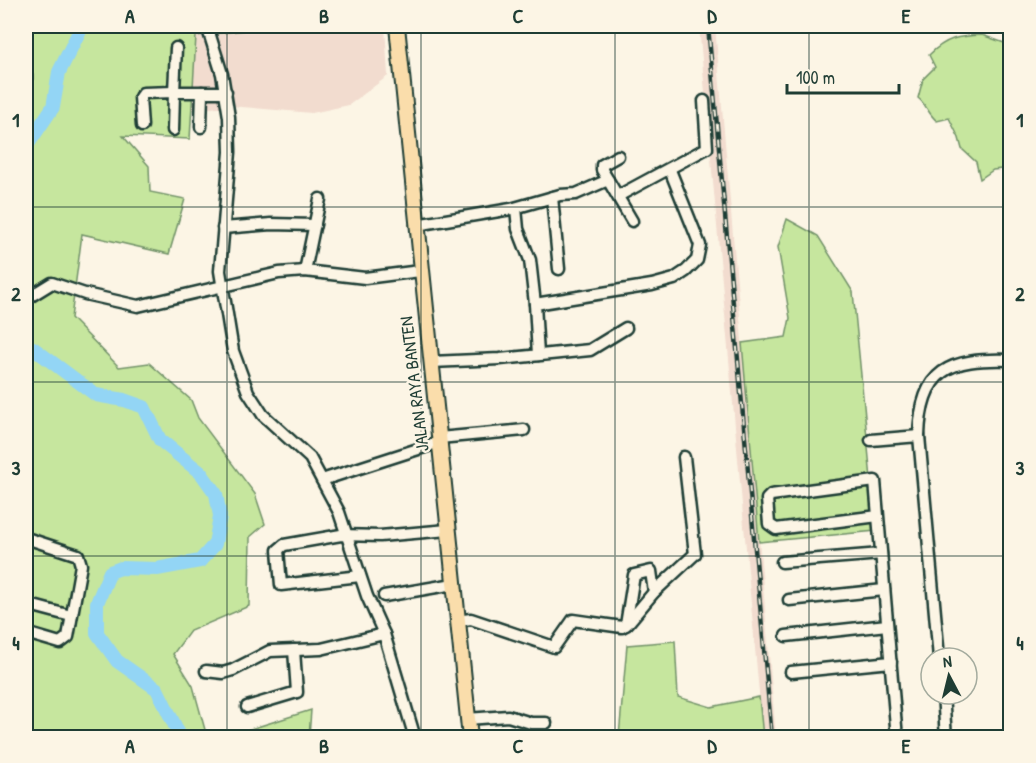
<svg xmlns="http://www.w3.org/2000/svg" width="1036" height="763" viewBox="0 0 1036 763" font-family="'Patrick Hand',sans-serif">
<rect width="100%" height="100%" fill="#fcf5e5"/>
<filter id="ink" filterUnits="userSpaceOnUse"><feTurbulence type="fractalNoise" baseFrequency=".0167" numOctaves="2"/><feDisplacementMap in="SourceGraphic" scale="12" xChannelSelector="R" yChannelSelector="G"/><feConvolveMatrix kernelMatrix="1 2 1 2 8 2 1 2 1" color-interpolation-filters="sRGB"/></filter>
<g filter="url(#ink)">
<!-- built -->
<g fill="#f2dccf">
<polygon points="279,26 385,26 388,76 349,105 312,113 230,106 191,110 196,36"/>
<polygon points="699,26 715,26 776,737 763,737"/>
</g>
<!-- green -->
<g fill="#c6e69e" stroke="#729269" stroke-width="1.5">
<polygon points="26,26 279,26 196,36 190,139 123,136 149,166 150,192 185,199 169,254 82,234 71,318 119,367 149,363 191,400 198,418 255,494 265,524 250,537 249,606 190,631 173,654 193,686 207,737 26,737"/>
<path d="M982 35 1010 45V168L993 170 980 179 976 162 962 149 959 138 949 118 937 121C928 114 927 105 918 98L923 79 935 67 929 55C946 38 958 36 982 35Z"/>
<polygon points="787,219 818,236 853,292 876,531 759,542 742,343 786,337 790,318 778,247"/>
<polygon points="675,641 678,697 711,707 759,697 763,737 619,737 627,645"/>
<polygon points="311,710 309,737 225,737"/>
</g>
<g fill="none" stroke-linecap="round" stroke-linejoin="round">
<!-- river -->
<g stroke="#93d5f5" stroke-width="14">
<polyline points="26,147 53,107 59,72 82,26"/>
<polyline points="26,348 33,348 96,395 124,400 144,407 160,440 201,473 216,494 220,516 215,544 200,561 157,569 121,568 110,572 97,603 97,633 117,661 157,689 181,738"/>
</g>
<defs>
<g id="minor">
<polyline points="207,26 222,74 229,117 230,152 220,271 233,351 248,392 263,415 310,458 339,512 367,596 384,634 415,738"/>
<polyline points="26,28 27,26"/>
<polyline points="176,48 174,92 226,92"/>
<polyline points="26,75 26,90"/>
<polyline points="142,126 140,97 143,93 174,92 173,130"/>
<polyline points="201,127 202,92"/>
<polyline points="608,180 602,170 602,165 618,156"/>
<polyline points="618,196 707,148 704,101"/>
<polyline points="552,197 559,269"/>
<polyline points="516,208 518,229 530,260 535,304"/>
<polyline points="416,225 511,209 560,195 576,194 608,180 632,221"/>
<polyline points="223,228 271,224 315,225"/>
<polyline points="305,271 320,199"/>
<polyline points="26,299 52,283 85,294 138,306 279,273 305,271 365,278 420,271"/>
<polyline points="538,355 535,304 652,285 674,279 686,271 697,260 700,245 670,170"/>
<polyline points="431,362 500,359 590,350 626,328"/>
<path d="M919 436C921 369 949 358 1010 360"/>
<polyline points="439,438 524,430"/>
<polyline points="871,440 919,436 939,658"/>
<polyline points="322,480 440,442"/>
<polyline points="878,516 776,529 769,524 767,499 771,495 875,481 897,738"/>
<polyline points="26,538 78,555 81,565 68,637 60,643 26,633"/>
<polyline points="782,562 881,554"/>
<polyline points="360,576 281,585 278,550 284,545 341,535 380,536 448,530"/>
<polyline points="384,596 454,584"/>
<polyline points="789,600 884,590"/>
<polyline points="26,604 71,616"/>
<polyline points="457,621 471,619 554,647 573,620 622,627 628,623 654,592 695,554 684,457"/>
<polyline points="626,625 634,575 651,571 654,592"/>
<polyline points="786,636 887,625"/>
<polyline points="206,671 223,673 233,670 270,651 321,649 384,634"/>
<polyline points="791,672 891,662"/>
<polyline points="943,694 946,738"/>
<polyline points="247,707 297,692 294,650"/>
<polyline points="467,719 508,716 531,723 546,723"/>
</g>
<polyline id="major" points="397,26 470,738"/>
</defs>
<!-- minor casing -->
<use href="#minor" stroke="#1f3d34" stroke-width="15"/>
<!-- major casing -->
<use href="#major" stroke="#1f3d34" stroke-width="18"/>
<!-- minor -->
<use href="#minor" stroke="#fcf5e5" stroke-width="10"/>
<!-- major -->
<use href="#major" stroke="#faddab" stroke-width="14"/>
<defs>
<polyline id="rail" points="708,26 772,738"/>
</defs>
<!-- rail casing -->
<use href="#rail" stroke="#1f3d34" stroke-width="4.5"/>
<!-- rail -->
<use href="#rail" stroke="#fcf5e5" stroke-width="2" stroke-dasharray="7" stroke-linecap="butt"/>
</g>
</g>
<!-- grid -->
<path fill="none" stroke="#1f3d34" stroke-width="1.5" stroke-opacity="0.55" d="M227 26V738M421 26V738M615 26V738M809 26V738M26 207H1010M26 382H1010M26 556H1010"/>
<g text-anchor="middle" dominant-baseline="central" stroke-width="5" stroke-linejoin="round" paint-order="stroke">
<!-- street labels -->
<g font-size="18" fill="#1f3d34" stroke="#fcf5e5">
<text transform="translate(414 384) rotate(-97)">JALAN RAYA BANTEN</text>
</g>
</g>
<!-- margin -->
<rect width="1036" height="763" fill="none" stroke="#fcf5e5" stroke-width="66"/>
<!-- north arrow -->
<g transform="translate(949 676) rotate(353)"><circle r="28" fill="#fcf5e5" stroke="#a4ab9e" stroke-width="1.5"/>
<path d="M0-4.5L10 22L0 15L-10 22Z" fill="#1f3d34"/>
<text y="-9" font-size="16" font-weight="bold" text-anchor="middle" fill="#1f3d34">N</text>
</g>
<!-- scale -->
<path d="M787 84v9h112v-9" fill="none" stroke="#1f3d34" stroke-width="3"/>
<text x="796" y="84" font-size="18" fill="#1f3d34" stroke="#fcf5e5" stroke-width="4.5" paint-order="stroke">100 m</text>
<rect x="33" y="33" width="970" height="697" fill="none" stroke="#1f3d34" stroke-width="2"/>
<g font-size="20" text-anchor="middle" font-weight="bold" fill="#1f3d34">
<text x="130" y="23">A</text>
<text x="324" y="23">B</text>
<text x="518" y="23">C</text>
<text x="712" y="23">D</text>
<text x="906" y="23">E</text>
<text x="16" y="127">1</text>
<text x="1020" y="127">1</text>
<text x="16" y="301">2</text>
<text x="1020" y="301">2</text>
<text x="16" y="475">3</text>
<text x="1020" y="475">3</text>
<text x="16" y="650">4</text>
<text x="1020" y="650">4</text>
<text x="130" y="753">A</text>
<text x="324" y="753">B</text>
<text x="518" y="753">C</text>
<text x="712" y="753">D</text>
<text x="906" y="753">E</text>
</g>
</svg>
